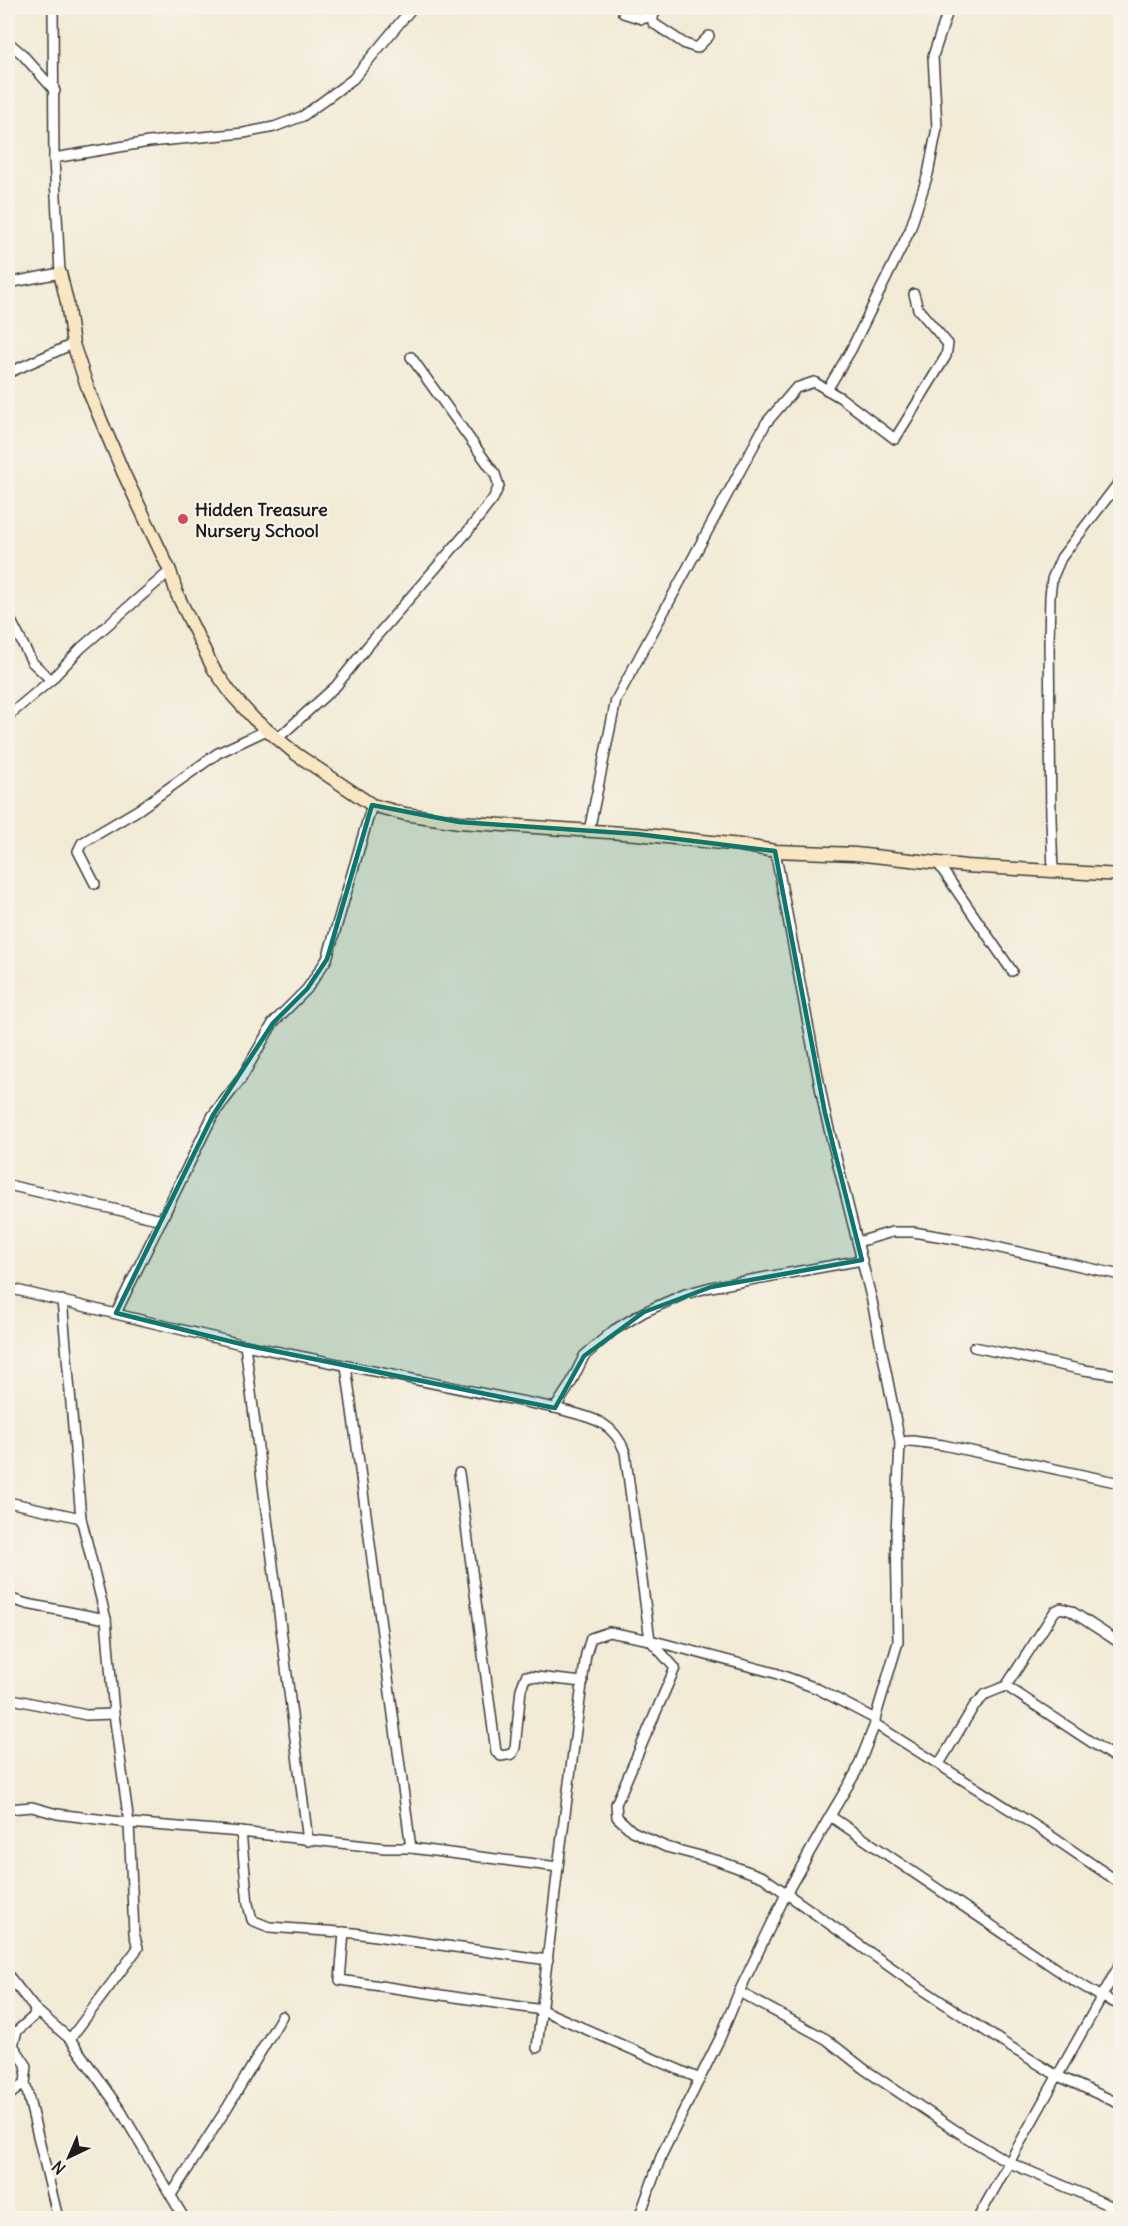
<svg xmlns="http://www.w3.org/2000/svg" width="1128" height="2226" viewBox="0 0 1128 2226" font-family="Delius,sans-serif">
<rect width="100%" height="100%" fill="#f7f3e8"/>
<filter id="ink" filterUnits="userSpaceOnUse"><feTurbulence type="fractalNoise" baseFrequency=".0167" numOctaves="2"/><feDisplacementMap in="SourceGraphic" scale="12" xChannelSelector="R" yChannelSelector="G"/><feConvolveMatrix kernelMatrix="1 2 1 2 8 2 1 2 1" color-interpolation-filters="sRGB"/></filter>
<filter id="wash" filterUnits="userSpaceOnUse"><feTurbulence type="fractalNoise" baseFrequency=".008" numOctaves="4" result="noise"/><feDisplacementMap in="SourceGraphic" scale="24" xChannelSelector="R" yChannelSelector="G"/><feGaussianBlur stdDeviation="1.35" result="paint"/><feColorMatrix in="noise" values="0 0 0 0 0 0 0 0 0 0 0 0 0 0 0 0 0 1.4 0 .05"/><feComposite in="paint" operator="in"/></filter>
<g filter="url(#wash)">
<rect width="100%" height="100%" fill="#f1ead5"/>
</g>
<g filter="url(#ink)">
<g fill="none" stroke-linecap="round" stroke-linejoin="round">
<defs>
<g id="street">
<polyline points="623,13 642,19 653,16 658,8"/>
<polyline points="653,16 653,23 685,44 697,48 709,36"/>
<polyline points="8,42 22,54 55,91"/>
<polyline points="54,158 149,142 244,133 274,127 303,116 353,79 412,8"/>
<polyline points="8,283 60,273 54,158 53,8"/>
<polyline points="8,373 73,344"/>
<polyline points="827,390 851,350 910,230 928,174 937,128 933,56 949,8"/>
<polyline points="8,615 32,662 51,680"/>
<polyline points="8,716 51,680 81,648 170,571"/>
<polyline points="277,739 336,686 367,647 468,531 493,499 499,486 495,474 411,357"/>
<polyline points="589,831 616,700 766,423 796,388 814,382 841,398 895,439 946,356 948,344 918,309 914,294"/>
<polyline points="775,851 825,1113 872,1301 900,1442 896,1534 898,1642 875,1719 875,1724 856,1772 830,1816 1071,1979 1102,1997 1120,2005"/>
<polyline points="937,862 1012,971"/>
<polyline points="1053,871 1051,819 1049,641 1050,596 1052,579 1061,558 1120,481"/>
<polyline points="95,884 78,851 82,843 138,810 218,753 267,730"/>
<polyline points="8,1185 162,1220"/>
<polyline points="858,1242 892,1232 913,1232 974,1242 1120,1275"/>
<path d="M8 1288 245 1345 555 1408C587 1417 612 1418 625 1452L650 1640 675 1668 616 1804 617 1817 632 1831 666 1847 716 1860 763 1877 913 1983 1004 2043 1056 2075 1120 2104"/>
<polyline points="62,1300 81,1518 106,1619 114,1714 129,1823 134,1933 138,1948 70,2039"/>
<polyline points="116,1313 213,1115 241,1079 273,1023 307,989 327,959 372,805"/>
<polyline points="245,1345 308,1841"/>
<polyline points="974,1347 1084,1370 1120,1375"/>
<polyline points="346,1366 411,1848"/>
<polyline points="555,1408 570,1385 584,1356 614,1330 644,1312 685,1294 711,1287 862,1260"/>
<polyline points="900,1442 912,1441 943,1445 1120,1483"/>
<polyline points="459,1473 496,1752 501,1756 512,1754 515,1748 521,1689 526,1676 583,1682"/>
<polyline points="8,1502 81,1518"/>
<polyline points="8,1598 27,1604 106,1619"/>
<polyline points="1006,1686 1120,1761"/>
<polyline points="8,1698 86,1715 114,1714"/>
<polyline points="875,1724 1042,1830 1120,1883"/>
<polyline points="939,1764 974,1706 986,1694 1006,1686 1055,1611 1061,1608 1071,1611 1120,1643"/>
<polyline points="8,1809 32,1807 57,1814 129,1823 241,1832 385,1848 411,1848 558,1867"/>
<polyline points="241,1832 248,1904 252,1920 269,1927 354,1933 548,1960"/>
<polyline points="344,1932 340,1980 542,2010 700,2079"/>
<polyline points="8,1975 35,2009 70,2039 121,2111 184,2218"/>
<polyline points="739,1992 826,2039 864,2069 964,2136 1010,2163 1120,2210"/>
<polyline points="35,2009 34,2016 17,2031 13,2045 27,2066 25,2083 58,2218"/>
<polyline points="537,2048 558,1867 586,1654 591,1638 609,1632 650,1640 775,1673 816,1688 875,1719"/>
<polyline points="8,2096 25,2083"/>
<polyline points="171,2195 227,2108 282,2016"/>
<polyline points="639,2218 662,2154 720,2038 739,1992 786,1894 830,1816"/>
<polyline points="978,2218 1120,1964"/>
</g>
<polyline id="secondary" points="60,273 67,302 73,344 89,392 123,472 170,571 177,594 213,668 233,696 254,719 296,754 372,805 405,814 459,822 637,834 740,845 775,851 855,854 966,866 1120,875"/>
</defs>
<!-- street casing -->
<use href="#street" stroke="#3c3b38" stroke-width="12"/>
<!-- secondary casing -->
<use href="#secondary" stroke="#3c3b38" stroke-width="15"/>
<!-- street -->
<use href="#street" stroke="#fff" stroke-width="9"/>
<!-- secondary -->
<use href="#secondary" stroke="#f9e7c3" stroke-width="12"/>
</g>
</g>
<!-- marked area -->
<path fill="#0f766e" fill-opacity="0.2" stroke="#0f766e" stroke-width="4.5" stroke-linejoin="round" d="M372 805 459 822 637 834 775 851 825 1113 862 1260 711 1287 644 1312 584 1356 555 1408 245 1345 116 1313 213 1115 273 1023 307 989 327 959Z"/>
<!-- markers -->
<circle fill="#d1495b" stroke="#f7f3e8" stroke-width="2" cx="183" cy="519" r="6"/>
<g text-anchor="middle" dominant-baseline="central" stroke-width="4.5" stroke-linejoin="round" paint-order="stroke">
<!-- poi labels -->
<g font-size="18" font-weight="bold" fill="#1c1c1c" stroke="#f7f3e8" text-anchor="start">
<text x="195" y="509">Hidden Treasure<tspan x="195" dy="21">Nursery School</tspan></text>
</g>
</g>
<!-- margin -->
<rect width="1128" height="2226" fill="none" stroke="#f7f3e8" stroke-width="30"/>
<!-- north arrow -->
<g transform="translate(69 2157) rotate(224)" stroke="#f7f3e8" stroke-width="4.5" paint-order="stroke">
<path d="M0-4.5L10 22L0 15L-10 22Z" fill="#1c1c1c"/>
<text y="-9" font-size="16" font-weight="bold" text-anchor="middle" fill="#1c1c1c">N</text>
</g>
</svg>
